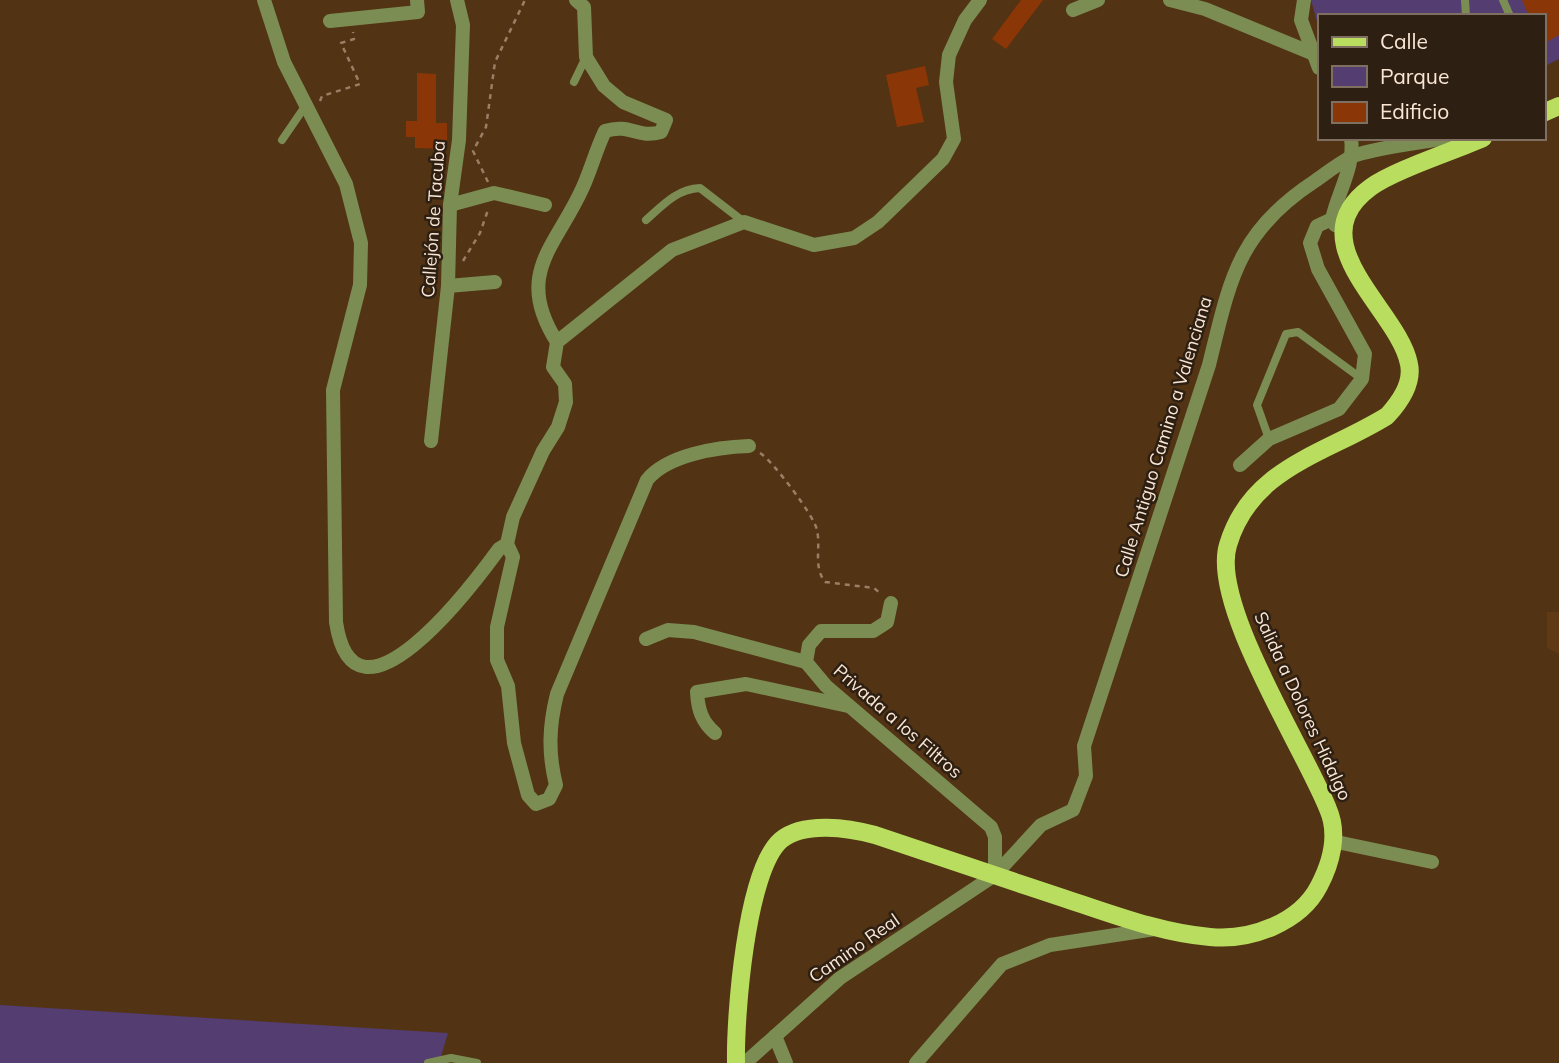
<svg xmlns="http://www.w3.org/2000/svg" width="1559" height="1063" viewBox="0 0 1559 1063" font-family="Mulish,sans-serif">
<rect width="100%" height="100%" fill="#523314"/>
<!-- built -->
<polygon fill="#5f3a14" points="1547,612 1559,612 1559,654 1547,648"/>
<!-- green -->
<g fill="#543d71">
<polygon points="1311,0 1559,0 1559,59 1543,67 1543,16 1319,16 1319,29"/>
<polygon points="0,1005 448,1033 439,1063 0,1063"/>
</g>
<!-- building -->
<g fill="#8b3606">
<polygon points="1021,0 1043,0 1006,49 992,39"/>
<polygon points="1522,0 1559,0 1559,35 1543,44 1543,16 1529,16"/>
<polygon points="925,66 929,85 916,88 924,122 897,127 886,75"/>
<polygon points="417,73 436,74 436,123 447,123 447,149 415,148 415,137 406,137 406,121 417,121"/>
</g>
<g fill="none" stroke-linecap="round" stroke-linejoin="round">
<!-- path -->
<g stroke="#9a7f66" stroke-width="2.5" stroke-dasharray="5 5" stroke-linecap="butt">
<polyline points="320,101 322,96 360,84 341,43 354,39 353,32"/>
<polyline points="488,182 473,151 486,127 495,62 525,0"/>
<polyline points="463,261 480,233 488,210"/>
<path d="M760 453C772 460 815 517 817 530 821 549 813 566 825 582L874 588 881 594"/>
</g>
<!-- lane -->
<g stroke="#7b8d53" stroke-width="8">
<polyline points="1465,0 1466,16"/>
<polyline points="1503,0 1510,16"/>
<polyline points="574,82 586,57"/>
<polyline points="282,140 306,105"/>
<path d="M646 220C663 205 677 189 700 188L744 222"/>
<polyline points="1269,439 1257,405 1286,334 1298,332 1362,379"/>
<polyline points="428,1063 451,1058 477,1063"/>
</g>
<!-- street -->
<g stroke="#7b8d53" stroke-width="14">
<path d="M264 0 284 62 346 184 361 243 360 285 333 390 336 622C354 743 472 586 499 549L507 544"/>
<polyline points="1170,0 1205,9 1314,54"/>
<polyline points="1304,0 1301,20 1319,68"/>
<polyline points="1073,10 1098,0"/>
<polyline points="330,21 418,12 417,0"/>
<polyline points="450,205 494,193 545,205"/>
<path d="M1335 225 1332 219C1338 192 1355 166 1351 138"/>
<polyline points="448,286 495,282"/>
<path d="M557 342C513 273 557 246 583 187 591 169 596 150 605 131 631 123 637 139 661 132L666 120 623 102 604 86 586 57 584 7 576 0"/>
<polyline points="431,441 448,286 450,205 459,140 463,25 457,0"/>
<path d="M749 446C717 447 667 455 647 480L557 694C549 726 548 753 556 785L549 799 536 804 528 795 514 743 508 686 497 660V627L513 557 507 544 513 517 543 451 558 427 566 402 565 384 553 367 557 342 672 250 744 222 814 245 854 238 878 222 943 159 954 139 946 82 949 55 965 20 980 0"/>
<polyline points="1240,465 1269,439 1339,409 1362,379 1365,354 1318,269 1310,243 1317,226 1332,219"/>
<polyline points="891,603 887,622 873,631 821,631 809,645 806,662 826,686 991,827 995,837 995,875"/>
<polyline points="646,639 668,630 694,632 806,662"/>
<path d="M715 733C702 722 698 710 697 692L746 684 848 706"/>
<polyline points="1332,841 1432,862"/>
<polyline points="775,1036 786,1063"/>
<path d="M745 1063 840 978 995 875 1041 825 1073 810 1086 776 1084 746 1209 365C1230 280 1237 232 1315 181 1327 173 1342 160 1356 155 1382 147 1412 144 1440 139L1456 150"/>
<polyline points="916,1063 1002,964 1050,945 1155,929"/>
</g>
<!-- primary -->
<g stroke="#b9de5f" stroke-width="18">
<polyline points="1543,113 1559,106"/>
<path d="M736 1063C735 1017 746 870 781 840 804 821 849 828 875 835 938 856 1002 878 1066 899 1112 914 1161 933 1210 937 1250 941 1300 923 1319 886 1331 863 1339 834 1328 809 1305 750 1210 604 1228 545 1251 467 1326 454 1387 416 1400 402 1413 383 1409 364 1399 310 1295 242 1371 187 1394 170 1454 151 1483 138"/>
</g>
</g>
<g text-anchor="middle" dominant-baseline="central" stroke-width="5" stroke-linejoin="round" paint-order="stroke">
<!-- street labels -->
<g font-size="18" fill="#fae6d4" stroke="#2d1f12">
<text transform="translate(433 219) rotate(-86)">Callejón de Tacuba</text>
<text transform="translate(1163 437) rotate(-73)">Calle Antiguo Camino a Valenciana</text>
<text transform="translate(1303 706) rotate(65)">Salida a Dolores Hidalgo</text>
<text transform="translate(898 721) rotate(41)">Privada a los Filtros</text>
<text transform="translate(854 948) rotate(-35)">Camino Real</text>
</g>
</g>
<!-- legend -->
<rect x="1318" y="14" width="228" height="126" fill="#2d1f12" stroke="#7f6f60" stroke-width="2"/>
<rect x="1332" y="37" width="35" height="10" fill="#b9de5f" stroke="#7f6f60" stroke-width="2"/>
<text x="1380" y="49" font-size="21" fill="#fae6d4">Calle</text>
<rect x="1332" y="66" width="35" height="21" fill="#543d71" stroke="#7f6f60" stroke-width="2"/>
<text x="1380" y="84" font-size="21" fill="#fae6d4">Parque</text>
<rect x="1332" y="102" width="35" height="21" fill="#8b3606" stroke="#7f6f60" stroke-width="2"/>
<text x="1380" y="119" font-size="21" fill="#fae6d4">Edificio</text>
</svg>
